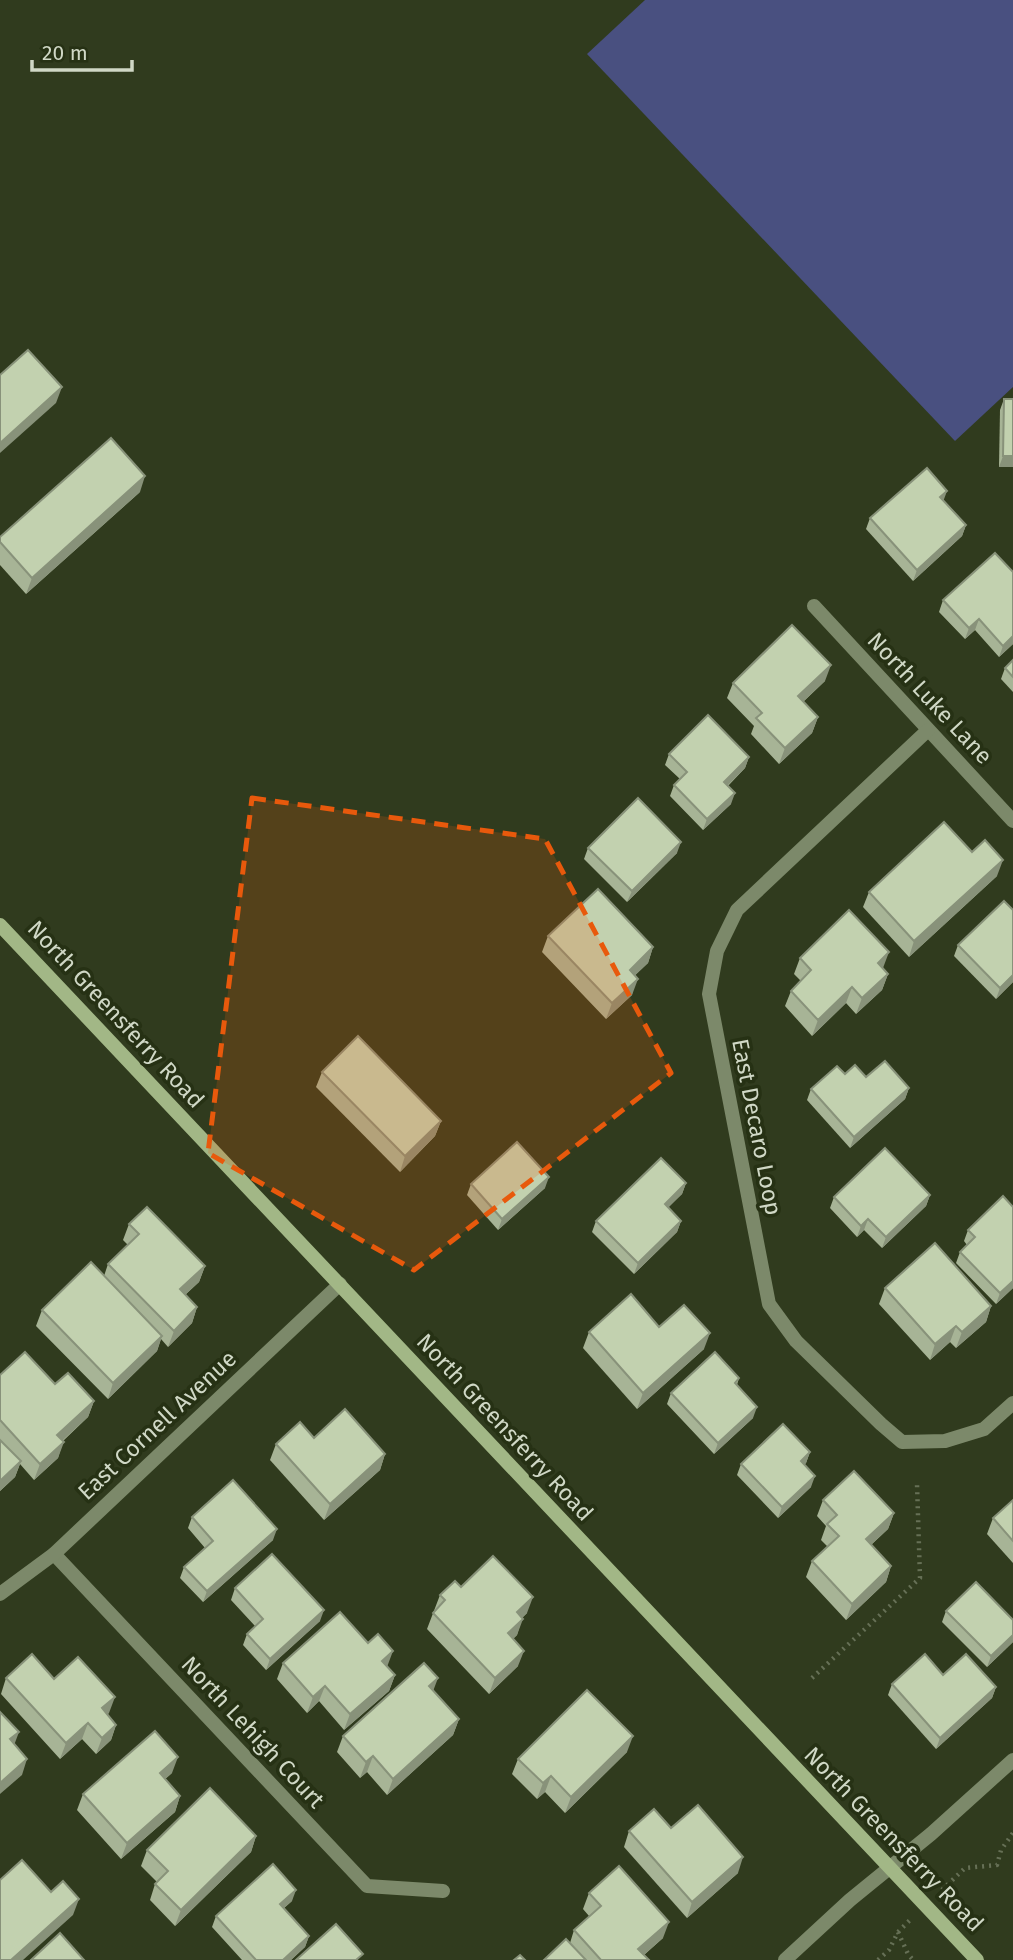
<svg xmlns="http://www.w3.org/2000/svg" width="1013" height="1960" viewBox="0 0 1013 1960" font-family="'Fira Sans',sans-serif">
<rect width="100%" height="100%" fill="#303b1e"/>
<!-- green -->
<polygon fill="#495080" points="645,0 1013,0 1013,387 955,441 587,54"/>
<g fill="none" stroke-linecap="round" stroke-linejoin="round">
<!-- path -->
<g stroke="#667056" stroke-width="4.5" stroke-dasharray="2 5" stroke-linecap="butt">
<polyline points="812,1678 920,1578 917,1484"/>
<polyline points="942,1890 965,1868 997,1865 1001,1850 1013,1833"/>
<polyline points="898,1932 910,1920"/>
<polyline points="878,1960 889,1950 898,1932 908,1954 913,1960"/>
</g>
<!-- minor -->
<g stroke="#7c896a" stroke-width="14">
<polyline points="814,606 1013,821"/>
<polyline points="928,730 737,910 717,951 709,994 769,1304 796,1341 881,1424 902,1442 945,1441 984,1429 1013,1403"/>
<polyline points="54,1554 367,1886 443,1891"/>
<polyline points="0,1594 54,1554 340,1284"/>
<polyline points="785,1960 850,1900 931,1834 1013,1760"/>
</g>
<!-- secondary -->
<polyline stroke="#a2b786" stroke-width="14" points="0,925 977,1960"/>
</g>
<!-- wall -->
<g fill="#a7b496">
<polygon points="1004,399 1013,399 1013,467 999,467 1000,410"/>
<polygon points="140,492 26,594 0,565 0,537"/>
<polygon points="870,518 966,525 962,536 913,581 866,529"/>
<polygon points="1013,572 1013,644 999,657 975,630 965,639 939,612 943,600"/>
<polygon points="1013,660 1013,692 1001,679 1005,668"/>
<polygon points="825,681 803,702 818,717 812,733 779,764 751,734 754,726 727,698 733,683"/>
<polygon points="669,754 749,757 745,768 728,786 731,804 703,830 670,796 674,785 680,779 665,765"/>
<polygon points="588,848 677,853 627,902 584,859"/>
<polygon points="997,876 909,957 863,907 869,892"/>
<polygon points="1013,910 1013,982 996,999 954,956 958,945"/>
<polygon points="548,936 653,947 648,963 635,975 632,995 606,1019 542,952"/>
<polygon points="800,958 883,969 888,974 882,990 856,1014 846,1003 812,1036 785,1006 791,991 801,981 794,974"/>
<polygon points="322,1072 441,1121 435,1136 400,1172 316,1087"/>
<polygon points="845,1074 866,1077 909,1088 905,1099 850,1148 807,1100 811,1089"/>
<polygon points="686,1183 682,1194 668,1207 681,1221 677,1232 634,1274 592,1232 596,1221"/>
<polygon points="471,1184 545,1188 498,1230 467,1195"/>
<polygon points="930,1195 926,1206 882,1248 864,1230 857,1237 830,1208 834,1197"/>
<polygon points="1013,1207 1013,1288 996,1304 956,1263 960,1252 967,1245 964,1241 968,1230"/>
<polygon points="129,1224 205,1266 199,1282 185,1295 197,1307 192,1323 168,1347 161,1339 157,1351 108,1399 36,1326 42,1310 104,1276 108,1264 128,1245 123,1240"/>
<polygon points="885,1288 991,1306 986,1322 956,1348 950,1342 930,1360 879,1304"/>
<polygon points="659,1327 704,1349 637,1409 583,1348 589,1332"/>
<polygon points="0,1375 55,1384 94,1401 88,1417 63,1441 58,1458 34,1480 20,1464 15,1477 0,1491"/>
<polygon points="739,1378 737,1385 753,1418 714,1454 667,1404 671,1393"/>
<polygon points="314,1438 385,1454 380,1470 324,1520 270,1460 276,1444"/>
<polygon points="810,1452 806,1463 804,1465 811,1487 778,1518 737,1475 741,1464"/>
<polygon points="823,1500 894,1513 888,1529 871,1545 891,1566 886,1582 846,1620 806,1577 812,1561 828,1547 821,1540 826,1526 817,1516"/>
<polygon points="1013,1500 1013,1563 987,1534 993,1518"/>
<polygon points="192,1517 273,1540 203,1602 180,1578 184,1567 205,1548 188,1528"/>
<polygon points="461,1587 527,1613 522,1618 517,1635 513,1639 518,1666 489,1694 427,1629 440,1595"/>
<polygon points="235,1588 320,1621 266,1670 243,1645 247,1634 255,1626 231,1600"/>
<polygon points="946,1611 1013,1620 1013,1642 987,1667 942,1622"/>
<polygon points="283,1663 387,1667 395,1675 389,1691 344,1730 319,1701 307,1713 277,1679"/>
<polygon points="943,1675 996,1687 992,1698 936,1749 888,1695 892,1684"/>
<polygon points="6,1678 54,1679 109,1713 107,1714 116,1725 111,1740 96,1754 82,1739 60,1759 1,1694"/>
<polygon points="433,1691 459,1719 453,1735 387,1795 367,1772 360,1778 337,1752 343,1736"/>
<polygon points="627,1752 565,1813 545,1792 537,1799 512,1774 518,1759"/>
<polygon points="172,1773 165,1779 180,1796 175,1812 121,1859 77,1810 83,1794"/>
<polygon points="671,1828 738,1873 687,1918 624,1847 629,1831"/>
<polygon points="256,1836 251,1852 175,1926 150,1900 155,1884 157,1882 141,1866 147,1850"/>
<polygon points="589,1893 663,1938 644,1955 649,1960 544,1960 570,1943 574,1930 589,1916 583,1909"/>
<polygon points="292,1901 284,1908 309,1936 305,1947 291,1960 242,1960 212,1927 216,1916"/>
</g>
<!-- shaded-wall -->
<g fill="#88927a">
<polygon points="62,387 56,403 0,453 0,443"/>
<polygon points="1003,456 1013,456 1013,467 999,467"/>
<polygon points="145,476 140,492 26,594 32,578"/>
<polygon points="947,491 943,502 940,497"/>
<polygon points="966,525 962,536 913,581 917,570"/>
<polygon points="979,619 975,630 965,639 969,628"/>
<polygon points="1013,636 1013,644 999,657 1003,646"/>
<polygon points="831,665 825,681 792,712 798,696"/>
<polygon points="818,717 812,733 779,764 785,748"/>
<polygon points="749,757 745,768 720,793 724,782"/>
<polygon points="735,793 731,804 703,830 707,819"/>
<polygon points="681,842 677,853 627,902 632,891"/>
<polygon points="1003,860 997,876 909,957 914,941"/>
<polygon points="653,947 648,963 624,986 630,970"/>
<polygon points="889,952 883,968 872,979 878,963"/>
<polygon points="888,974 882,990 856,1014 862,998"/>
<polygon points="1013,975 1013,982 996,999 1000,988"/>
<polygon points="638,979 632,995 606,1019 612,1003"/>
<polygon points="852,987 846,1003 812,1036 818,1020"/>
<polygon points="909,1088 905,1099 850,1148 854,1137"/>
<polygon points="441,1121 435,1136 400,1172 405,1156"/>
<polygon points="549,1177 545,1188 498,1230 502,1219"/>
<polygon points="686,1183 682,1194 661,1215 665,1204"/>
<polygon points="930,1195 926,1206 882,1248 886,1237"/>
<polygon points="868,1219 864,1230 857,1237 861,1226"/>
<polygon points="681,1221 677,1232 634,1274 638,1263"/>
<polygon points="205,1266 199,1282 174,1305 180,1289"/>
<polygon points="1013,1281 1013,1288 996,1304 1000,1293"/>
<polygon points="991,1306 986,1322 956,1348 962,1332"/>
<polygon points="197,1307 192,1323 168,1347 174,1331"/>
<polygon points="956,1326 950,1342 930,1360 935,1344"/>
<polygon points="710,1333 704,1349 637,1409 643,1393"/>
<polygon points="162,1336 157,1351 108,1399 113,1383"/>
<polygon points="94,1401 88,1417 51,1451 57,1435"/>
<polygon points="757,1407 753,1418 714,1454 718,1443"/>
<polygon points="64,1442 58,1458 34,1480 40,1464"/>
<polygon points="810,1452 806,1463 797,1472 801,1461"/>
<polygon points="385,1454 380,1470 324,1520 330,1504"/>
<polygon points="21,1461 15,1477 0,1491 0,1481"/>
<polygon points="815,1476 811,1487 778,1518 782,1507"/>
<polygon points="894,1513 888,1529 860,1555 866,1539"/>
<polygon points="277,1529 273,1540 203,1602 207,1591"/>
<polygon points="891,1566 886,1582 846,1620 852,1604"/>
<polygon points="533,1597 527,1613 511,1628 517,1612"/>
<polygon points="324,1610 320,1621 266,1670 270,1659"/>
<polygon points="523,1619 517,1635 502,1649 508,1633"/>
<polygon points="1013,1635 1013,1642 987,1667 991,1656"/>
<polygon points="393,1651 387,1667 382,1661"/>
<polygon points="524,1651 518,1666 489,1694 495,1678"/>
<polygon points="395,1675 389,1691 344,1730 350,1714"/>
<polygon points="438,1678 432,1694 429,1686"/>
<polygon points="325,1686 319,1701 307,1713 313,1697"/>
<polygon points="996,1687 992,1698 936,1749 940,1738"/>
<polygon points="115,1697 109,1713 96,1724 102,1708"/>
<polygon points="459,1719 453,1735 387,1795 393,1779"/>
<polygon points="88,1723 82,1739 60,1759 66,1743"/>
<polygon points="116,1725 111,1740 96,1754 102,1738"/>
<polygon points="19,1732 13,1748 10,1739"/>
<polygon points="633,1736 627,1752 565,1813 571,1797"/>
<polygon points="373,1756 367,1772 360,1778 366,1762"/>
<polygon points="178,1757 172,1773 154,1789 160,1773"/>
<polygon points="27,1759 22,1775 0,1794 0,1783"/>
<polygon points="551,1776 545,1792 537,1799 543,1783"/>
<polygon points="180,1796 175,1812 121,1859 127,1843"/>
<polygon points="256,1836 251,1852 175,1926 181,1910"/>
<polygon points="743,1857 738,1873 687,1918 692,1902"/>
<polygon points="296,1890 292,1901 276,1915 280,1904"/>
<polygon points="79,1899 73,1915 23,1960 11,1960"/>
<polygon points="669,1922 663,1938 638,1960 638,1949"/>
<polygon points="309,1936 305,1947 291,1960 283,1960"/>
</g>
<!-- building -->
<g fill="#c2d1af" stroke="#88927a" stroke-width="2">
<polygon points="28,350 62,387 0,443 0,375"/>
<polygon points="1004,399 1013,399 1013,456 1003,456"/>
<polygon points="111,438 145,476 32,578 0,542 0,537"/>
<polygon points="927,468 947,491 940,497 966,525 917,570 870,518"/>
<polygon points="995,553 1013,572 1013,636 1003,646 979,619 969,628 943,600"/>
<polygon points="792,625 831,665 798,696 818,717 785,748 756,718 762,713 733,683"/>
<polygon points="1013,660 1013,677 1005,668"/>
<polygon points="708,715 749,757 724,782 735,793 707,819 674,785 687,772 669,754"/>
<polygon points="638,798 681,842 632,891 588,848"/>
<polygon points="944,822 972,852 985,840 1003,860 914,941 869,892"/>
<polygon points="598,889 653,947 630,970 638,979 612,1003 548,936"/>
<polygon points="1004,901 1013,910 1013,975 1000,988 958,945"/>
<polygon points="849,910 889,952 878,963 888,974 862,998 852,987 818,1020 791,991 811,970 800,958"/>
<polygon points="358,1036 441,1121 405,1156 322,1072"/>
<polygon points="885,1061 909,1088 854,1137 811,1089 837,1066 845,1074 855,1065 866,1077"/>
<polygon points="517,1142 549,1177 502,1219 471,1184"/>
<polygon points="885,1148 930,1195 886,1237 868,1219 861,1226 834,1197"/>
<polygon points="661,1158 686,1183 665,1204 681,1221 638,1263 596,1221"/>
<polygon points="1003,1196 1013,1207 1013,1281 1000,1293 960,1252 975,1237 968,1230"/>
<polygon points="147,1207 205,1266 180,1289 197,1307 174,1331 108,1264 139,1234 129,1224"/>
<polygon points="935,1243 991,1306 962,1332 956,1326 935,1344 885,1288"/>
<polygon points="91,1262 162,1336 113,1383 42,1310"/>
<polygon points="631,1294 659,1327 684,1305 710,1333 643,1393 589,1332"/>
<polygon points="25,1352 55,1384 68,1373 94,1401 57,1435 64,1442 40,1464 0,1420 0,1375"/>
<polygon points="715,1352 739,1378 735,1383 757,1407 718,1443 671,1393"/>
<polygon points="345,1409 385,1454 330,1504 276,1444 300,1422 314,1438"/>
<polygon points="783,1424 810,1452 801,1461 815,1476 782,1507 741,1464"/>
<polygon points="0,1440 21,1461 0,1481"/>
<polygon points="854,1471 894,1513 866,1539 891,1566 852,1604 812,1561 839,1536 827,1524 837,1515 823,1500"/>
<polygon points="233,1480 277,1529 207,1591 184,1567 213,1541 192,1517"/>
<polygon points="1013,1500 1013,1541 993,1518"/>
<polygon points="272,1554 324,1610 270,1659 247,1634 263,1619 235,1588"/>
<polygon points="493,1556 533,1597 517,1612 523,1619 508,1633 524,1651 495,1678 433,1613 445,1600 440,1595 455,1581 461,1587"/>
<polygon points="976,1582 1013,1620 1013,1635 991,1656 946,1611"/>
<polygon points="340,1612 368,1643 378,1634 393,1651 382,1661 395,1675 350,1714 325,1686 313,1697 283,1663"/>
<polygon points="32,1654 54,1679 78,1657 115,1697 102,1708 116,1725 102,1738 88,1723 66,1743 6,1678"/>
<polygon points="925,1654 943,1675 966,1654 996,1687 940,1738 892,1684"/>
<polygon points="424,1663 438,1678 429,1686 459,1719 393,1779 373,1756 366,1762 343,1736"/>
<polygon points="587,1690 633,1736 571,1797 551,1776 543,1783 518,1759"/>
<polygon points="0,1712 19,1732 10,1739 27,1759 0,1783"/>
<polygon points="155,1731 178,1757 160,1773 180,1796 127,1843 83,1794"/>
<polygon points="210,1788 256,1836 181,1910 155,1884 168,1871 147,1850"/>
<polygon points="698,1805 743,1857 692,1902 629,1831 654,1809 671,1828"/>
<polygon points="22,1860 51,1892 63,1881 79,1899 11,1960 0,1960 0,1880"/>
<polygon points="273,1864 296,1890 280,1904 309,1936 283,1960 256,1960 216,1916"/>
<polygon points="619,1866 669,1922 638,1949 649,1960 601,1960 574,1930 601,1906 589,1893"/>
<polygon points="336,1924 363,1954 356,1960 296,1960"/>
<polygon points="60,1933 84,1960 31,1960"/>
<polygon points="566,1939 586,1960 544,1960"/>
<polygon points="520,1955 525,1960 514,1960"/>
</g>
<!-- marked area -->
<path fill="#e8590c" fill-opacity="0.2" stroke="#e8590c" stroke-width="5" stroke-dasharray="14 9" stroke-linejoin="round" d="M252 798 545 839 671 1073 414 1270 208 1153Z"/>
<g text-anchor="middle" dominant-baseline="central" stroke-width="7" stroke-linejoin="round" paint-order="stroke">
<!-- street labels -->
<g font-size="23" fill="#d0d8c6" stroke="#263114">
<text transform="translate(930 698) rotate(47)">North Luke Lane</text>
<text transform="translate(116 1014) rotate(47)">North Greensferry Road</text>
<text transform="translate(757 1127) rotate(79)">East Decaro Loop</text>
<text transform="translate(157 1425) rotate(-43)">East Cornell Avenue</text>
<text transform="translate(505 1427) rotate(47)">North Greensferry Road</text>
<text transform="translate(253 1732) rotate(47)">North Lehigh Court</text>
<text transform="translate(894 1839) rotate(46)">North Greensferry Road</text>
</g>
</g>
<!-- scale -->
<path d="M32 60v10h100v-10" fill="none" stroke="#d0d8c6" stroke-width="3.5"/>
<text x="42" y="60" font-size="21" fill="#d0d8c6" stroke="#263114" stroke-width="5" paint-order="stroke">20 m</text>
</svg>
